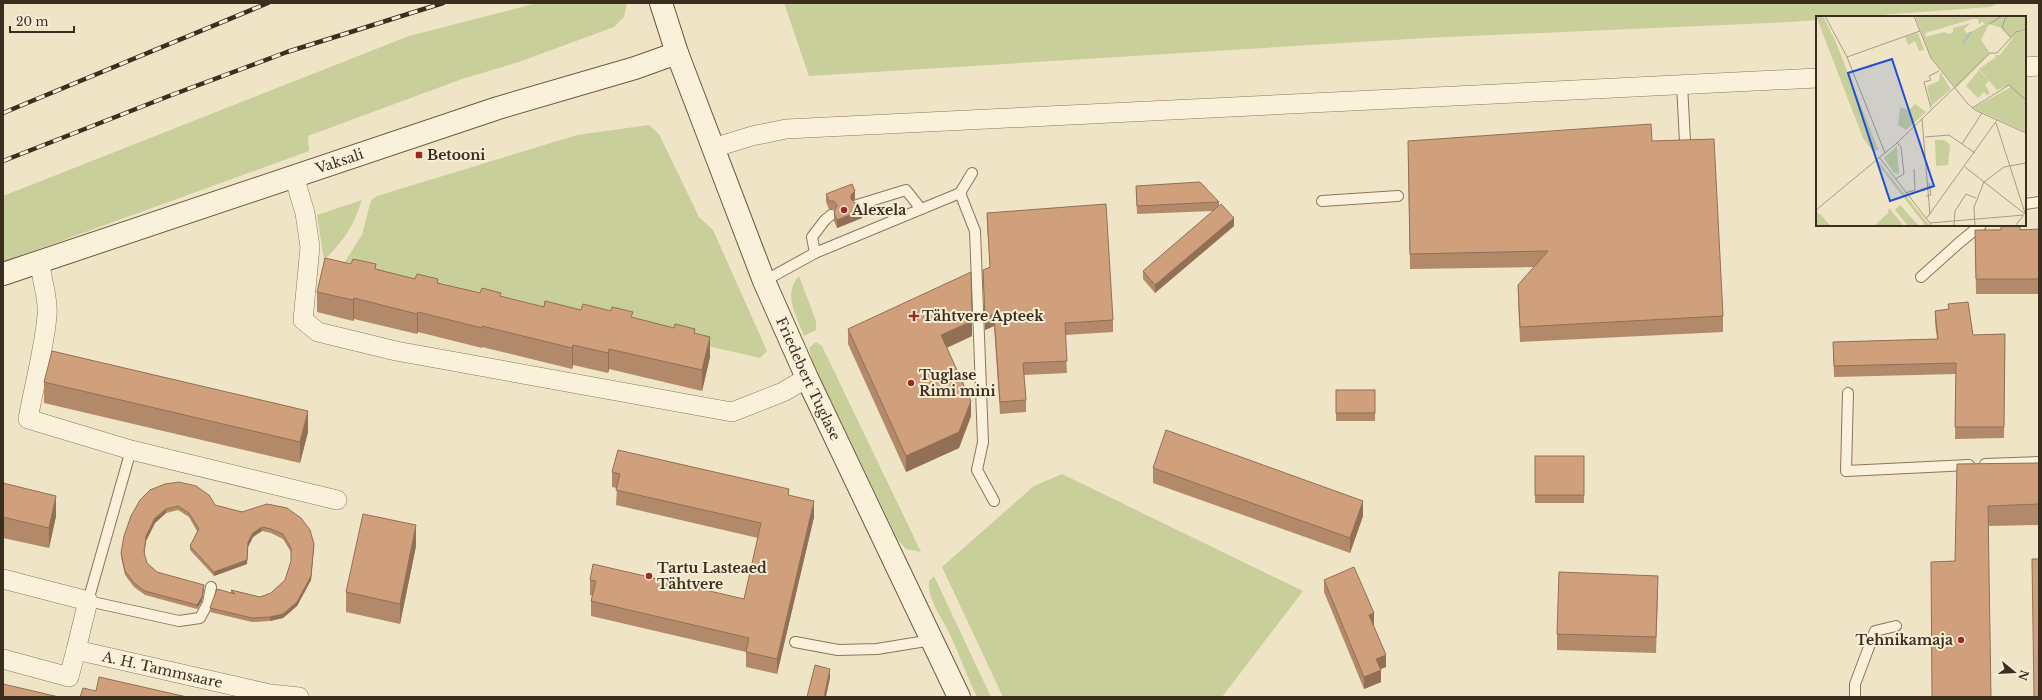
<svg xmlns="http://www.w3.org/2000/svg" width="2042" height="700" viewBox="0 0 2042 700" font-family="'Libre Baskerville',serif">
<rect width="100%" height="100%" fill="#f0e4c7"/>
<!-- green -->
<g fill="#c8cf9a">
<polygon points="537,3 627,3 624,17 614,27 519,62 462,79 308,136 309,151 3,262 3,196 409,36"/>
<polygon points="784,3 1999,3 1990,7 1852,17 1817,17 1817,20 1791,22 1426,38 809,76"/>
<polygon points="649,125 659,134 699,217 713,230 767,351 760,358 344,263 362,235 371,200 377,196 577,135"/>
<path d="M362 200C352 229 345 239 324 260L317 215Z"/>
<path d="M799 276 816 321V330L804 336C797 316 782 294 799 276Z"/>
<polygon points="816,342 822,346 921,552 906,549 898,540 813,363 809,348"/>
<polygon points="1062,474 1303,591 1222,697 1003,697 942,567 1034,486"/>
<path d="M934 576 991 697H977C967 677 960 655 950 635 943 619 927 599 929 581Z"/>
</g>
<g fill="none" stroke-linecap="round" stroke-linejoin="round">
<defs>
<g id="lane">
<polyline points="1682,84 1685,142"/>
<polyline points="960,193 972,173"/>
<polyline points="1322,201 1398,196"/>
<polyline points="2025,204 2039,202"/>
<polyline points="857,205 906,190 921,209"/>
<polyline points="815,253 812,237 825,220 831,215"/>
<polyline points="1921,277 1960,242 1981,225"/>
<polyline points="764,281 815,253 960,193 975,231 983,442 977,470 994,501"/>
<polyline points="1848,393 1846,471 1969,465"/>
<polyline points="131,450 88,601 179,621 200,618 208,603 211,587"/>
<polyline points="1985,464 2039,462"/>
<polyline points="795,642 838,650 877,649 932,640"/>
<polyline points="1855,697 1855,684 1875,631 1896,626"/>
</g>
<g id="street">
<polyline points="2025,67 2039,66"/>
<polyline points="713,148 752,136 786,129 1817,78"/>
<polyline points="294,176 305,213 310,247 303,320 318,332 396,351 732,412 783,392 807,378"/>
<path d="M40 262C41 280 49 298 47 316 44 349 34 386 28 419L131 450 337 500"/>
<path id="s1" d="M3 579 88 601 76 650 270 694 299 697"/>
<polyline points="3,659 69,677 76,650"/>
</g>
<g id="secondary">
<path id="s2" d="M661 3 677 53 764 281 807 378 959 697"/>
<path id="s3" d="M3 274 498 108 635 68 677 53"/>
</g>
</defs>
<!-- lane casing -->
<use href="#lane" stroke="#8c765b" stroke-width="12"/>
<!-- street casing -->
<use href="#street" stroke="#8c765b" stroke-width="20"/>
<!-- secondary casing -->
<use href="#secondary" stroke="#6e573e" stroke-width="24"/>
<!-- lane -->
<use href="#lane" stroke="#faf1da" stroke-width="10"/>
<!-- street -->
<use href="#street" stroke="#faf1da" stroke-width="19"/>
<!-- secondary -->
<use href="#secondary" stroke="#faf1da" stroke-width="22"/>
<defs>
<g id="rail">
<polyline points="3,113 268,3"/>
<polyline points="3,161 169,96 287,52 443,3"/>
</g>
</defs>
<!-- rail casing -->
<use href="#rail" stroke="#3c2e1f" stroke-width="4.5"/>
<!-- rail -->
<use href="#rail" stroke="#f7eed6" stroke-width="3" stroke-dasharray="9" stroke-linecap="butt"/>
</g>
<!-- wall -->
<g fill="#b28a6a">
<polygon points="1652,141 1723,316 1723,332 1520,342 1518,300 1518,285 1534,267 1410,269 1408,156"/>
<polygon points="1136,186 1219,202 1219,206 1234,226 1155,293 1143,279 1143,271 1213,211 1137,214"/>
<polygon points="826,194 855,199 853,201 862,218 837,228 834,221 834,213 835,211 834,209 829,209 826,202"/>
<polygon points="987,213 1113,320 1113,332 1065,335 1067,373 1024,375 1026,400 1026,412 1000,414 994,326 985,330 983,270 990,267 987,225"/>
<polygon points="2039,229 2039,294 1976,294 1975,230"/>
<polygon points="351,264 376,269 415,279 438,283 480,293 501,297 544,307 581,310 633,318 695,333 710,357 702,391 609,369 608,373 573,365 572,369 482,347 482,348 418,332 417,334 354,319 353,321 317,312 317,292"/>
<polygon points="1948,304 1973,335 2005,334 2004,438 1955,439 1956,374 1834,377 1833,342 1937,339 1935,323 1935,311 1948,309"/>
<polygon points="848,329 972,336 947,348 971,416 959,448 906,472 848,344"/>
<polygon points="44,382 308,432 300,463 44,403"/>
<rect x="1336" y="390" width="39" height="31"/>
<rect x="1535" y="456" width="49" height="47"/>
<polygon points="2039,463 2039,525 1989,526 1957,464"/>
<polygon points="1153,468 1363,516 1350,553 1153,483"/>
<polygon points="612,472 789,496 814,517 777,674 746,667 746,652 591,616 591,601 593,596 590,595 590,580 744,599 758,538 616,505 617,488 612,487"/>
<polygon points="3,483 56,516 49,548 3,538"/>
<polygon points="140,500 215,505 242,512 314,548 311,580 297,606 283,618 270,621 252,622 210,612 210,608 231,593 231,590 260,597 271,593 285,580 291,561 291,552 283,539 271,533 262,531 253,537 248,547 247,564 214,576 190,550 190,546 197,531 189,517 178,510 166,513 155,523 146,541 144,554 147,563 157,572 204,589 202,601 197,609 145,595 134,587 125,575 121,557 121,553"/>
<polygon points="416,546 400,624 346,612 346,592"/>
<polygon points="1324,580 1374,625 1373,625 1386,667 1380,669 1381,682 1364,689 1324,592"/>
<polygon points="1658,591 1656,653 1557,650 1557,634"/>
</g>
<!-- shaded-wall -->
<g fill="#917056">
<polygon points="855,191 855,199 851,203 851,195"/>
<polygon points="862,210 862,218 837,228 837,220"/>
<polygon points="1234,218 1234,226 1155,293 1155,285"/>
<polygon points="354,298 354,319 353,321 353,300"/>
<polygon points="418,312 418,332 417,334 417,314"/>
<polygon points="994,314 994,326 985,330 985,318"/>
<polygon points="972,321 972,336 941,350 941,335"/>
<polygon points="710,337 710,357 702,391 702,370"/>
<polygon points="573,345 573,365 572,369 572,348"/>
<polygon points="609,349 609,369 608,373 608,353"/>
<polygon points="971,401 971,416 959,448 906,472 906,456"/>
<polygon points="308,411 308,432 300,463 300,442"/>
<polygon points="56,496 56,516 49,548 49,528"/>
<polygon points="814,501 814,517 777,674 777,659"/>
<polygon points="1363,501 1363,516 1350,553 1350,538"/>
<polygon points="166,509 166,513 155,523 146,541 144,556 144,552 146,536 155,518"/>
<polygon points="416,525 416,546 400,624 400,604"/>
<polygon points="262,527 262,531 253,537 248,547 247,564 214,576 214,572 248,542 253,533"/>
<polygon points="314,544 311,580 297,606 283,618 270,621 270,617"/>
<polygon points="204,585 204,589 202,601 197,609 197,605"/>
<polygon points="1374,613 1374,625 1369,627 1369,615"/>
<polygon points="1386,655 1386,667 1376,671 1376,659"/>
<polygon points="830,669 830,678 826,697 824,697"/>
<polygon points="1381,670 1381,682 1364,689 1364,677"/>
</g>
<!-- building -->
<g fill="#cfa07b" stroke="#917056">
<polygon points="1651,124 1652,141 1714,139 1723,316 1520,327 1518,285 1548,251 1410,254 1408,141"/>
<polygon points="1200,182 1219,202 1137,206 1136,186"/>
<polygon points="852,184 855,191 851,195 851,199 855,203 859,203 862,210 837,220 834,213 837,205 834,201 829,201 826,194"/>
<polygon points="1106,204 1113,320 1065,323 1067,361 1023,363 1026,400 1000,402 994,314 985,318 983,270 990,267 987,213"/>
<polygon points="1221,204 1234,218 1155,285 1143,271"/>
<polygon points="2001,225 2020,225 2020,230 2039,229 2039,279 1976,279 1975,230 2001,230"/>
<polygon points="325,258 351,264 353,259 376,264 375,269 415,279 417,274 438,279 437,283 480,293 482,288 501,293 500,296 544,307 545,301 581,310 583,304 611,311 612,307 633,312 631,317 674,328 675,324 695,329 694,333 710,337 702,370 609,349 608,353 573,345 572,348 482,326 482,328 418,312 417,314 354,298 353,300 317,292"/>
<polygon points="971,272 972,321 941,335 971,401 959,432 906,456 848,329"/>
<polygon points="1968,302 1973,335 2005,334 2004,427 1955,427 1956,363 1834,366 1833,342 1938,339 1935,311 1949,309 1948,304"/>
<polygon points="52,351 308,411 300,442 44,382"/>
<rect x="1336" y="390" width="39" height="23"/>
<polygon points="1166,430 1363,501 1350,538 1153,468"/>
<polygon points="618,450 789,489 788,495 814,501 777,659 746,652 749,638 591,601 596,581 590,580 593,564 744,599 761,523 616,490 620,474 612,472"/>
<rect x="1535" y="456" width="49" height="39"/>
<polygon points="2039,463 2039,504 1988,506 1991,697 1932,697 1931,562 1955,561 1957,464"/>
<polygon points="179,482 196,486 209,495 215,505 242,512 267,504 287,508 301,518 310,530 314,544 311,576 297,602 283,614 270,617 252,618 210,608 217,589 235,594 231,590 260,597 271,593 285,580 291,561 291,548 283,534 271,529 262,527 253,533 248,542 247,560 214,572 190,546 199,529 189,513 178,506 166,509 155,518 146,536 144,552 147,563 157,572 204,585 202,597 197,605 145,591 134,583 125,571 121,553 124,536 131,516 140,500 150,490 165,484"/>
<polygon points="3,483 56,496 49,528 3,517"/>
<polygon points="363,514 416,525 400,604 346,592"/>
<polygon points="2032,559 2039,559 2039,697 2034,697"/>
<polygon points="1354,567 1374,613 1369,615 1386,655 1376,659 1381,670 1364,677 1324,580"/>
<polygon points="1559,572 1658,576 1656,637 1557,634"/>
<polygon points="815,665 830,669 824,697 807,697"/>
<polygon points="99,677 187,697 80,697 83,688 96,691"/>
<polygon points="3,684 59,697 3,697"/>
</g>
<!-- markers -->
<g fill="#9d2a29" stroke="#f7eed6" stroke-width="1.5">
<rect x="415" y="151" width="8" height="8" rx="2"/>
<circle cx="844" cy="210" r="4"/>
<path d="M912 310h4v4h4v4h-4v4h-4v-4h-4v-4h4z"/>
<circle cx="911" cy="383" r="4"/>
<circle cx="649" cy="576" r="4"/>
<circle cx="1961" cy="640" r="4"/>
</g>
<g text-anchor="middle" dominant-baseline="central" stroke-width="4" stroke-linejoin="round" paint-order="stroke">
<!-- poi labels -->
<g font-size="14" font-weight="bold" fill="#3c2e1f" stroke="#f7eed6" text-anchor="start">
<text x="427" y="155">Betooni</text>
<text x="852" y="210">Alexela</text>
<text x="922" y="316">Tähtvere Apteek</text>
<text x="919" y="375">Tuglase<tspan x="919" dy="16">Rimi mini</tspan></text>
<text x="657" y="568">Tartu Lasteaed<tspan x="657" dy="16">Tähtvere</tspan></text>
<text x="1953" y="640" text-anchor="end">Tehnikamaja</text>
</g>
<!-- street labels -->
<g font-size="14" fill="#3c2e1f" stroke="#f7eed6">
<text stroke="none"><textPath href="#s3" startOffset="355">Vaksali</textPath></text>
<text stroke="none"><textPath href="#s2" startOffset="404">Friedebert Tuglase</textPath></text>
<text stroke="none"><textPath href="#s1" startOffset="227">A. H. Tammsaare</textPath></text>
</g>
</g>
<!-- overview -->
<g transform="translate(1816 16)">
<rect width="210" height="210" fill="#f0e4c7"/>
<path d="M0 0H7L19 24 62 133 57 136 47 122ZM99 0H210V13L203 14 195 22 186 12 173 8 165 24 174 37 140 72 115 41ZM157 3H162L163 9 166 5 169 8 155 16 150 17 148 13 155 7 137 12V16L134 18 128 16 110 21 109 17ZM210 14V116L157 92 195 71 193 69 181 74 163 53 180 41 179 39H184L201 16ZM102 17 108 34 103 35 99 25 92 29 89 21ZM163 54 173 65 169 69 174 77 171 79 168 76 162 82 156 76 164 67 156 76 150 70ZM124 56 135 73 115 90 111 70 123 65ZM99 88 110 96 90 114 82 109 84 91 93 94ZM119 124H129L134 129 132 149 120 150ZM81 130 83 158 78 157 68 142ZM60 146H63L114 210H110ZM84 189 103 210H92L79 194ZM73 192 88 210H58L72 197ZM1 197 4 198 15 210H0Z" fill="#c8cf9a" fill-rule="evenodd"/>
<path fill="none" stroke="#a8c3bc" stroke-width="2" d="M147 28 155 16"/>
<path fill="none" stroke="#a89b84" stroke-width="1" d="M9 0 31 41 69 137M98 0 115 42 151 87 159 94 210 117M190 0 186 12 195 22M173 8 186 0M31 41 104 15M115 92 108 66 115 64 113 60 123 55M156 92 193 69 210 84M106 103 114 199M180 107 209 197M109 121 133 119 159 137M146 128 166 97M63 141 116 210M149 151 209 198M79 163 88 158 85 131 81 127M89 177 99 174 98 153M110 180 115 179 113 167M0 194 81 127 174 37H181L200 16 210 13M110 203 181 104M114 207 208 199M138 210 139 195 150 178 160 182M159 210 158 191 168 166 188 151 210 147M199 210 207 200"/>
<path fill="#1d4ed8" fill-opacity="0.15" stroke="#1d4ed8" stroke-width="2" d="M76 43 118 170 74 185 32 57Z"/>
<rect width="210" height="210" fill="none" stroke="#3c2e1f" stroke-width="2"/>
</g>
<!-- border -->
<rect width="2042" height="700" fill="none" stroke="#3c2e1f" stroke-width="8"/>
<!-- north arrow -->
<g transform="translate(2014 672) rotate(108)" stroke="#f7eed6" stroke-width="3" paint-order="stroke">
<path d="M0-3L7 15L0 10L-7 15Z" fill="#3c2e1f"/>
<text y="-6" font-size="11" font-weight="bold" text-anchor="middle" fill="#3c2e1f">N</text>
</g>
<!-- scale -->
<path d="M10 26v6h64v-6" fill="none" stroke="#3c2e1f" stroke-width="2"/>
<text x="16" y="26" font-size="12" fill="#3c2e1f" stroke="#f7eed6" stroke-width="3" paint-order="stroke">20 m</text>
</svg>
